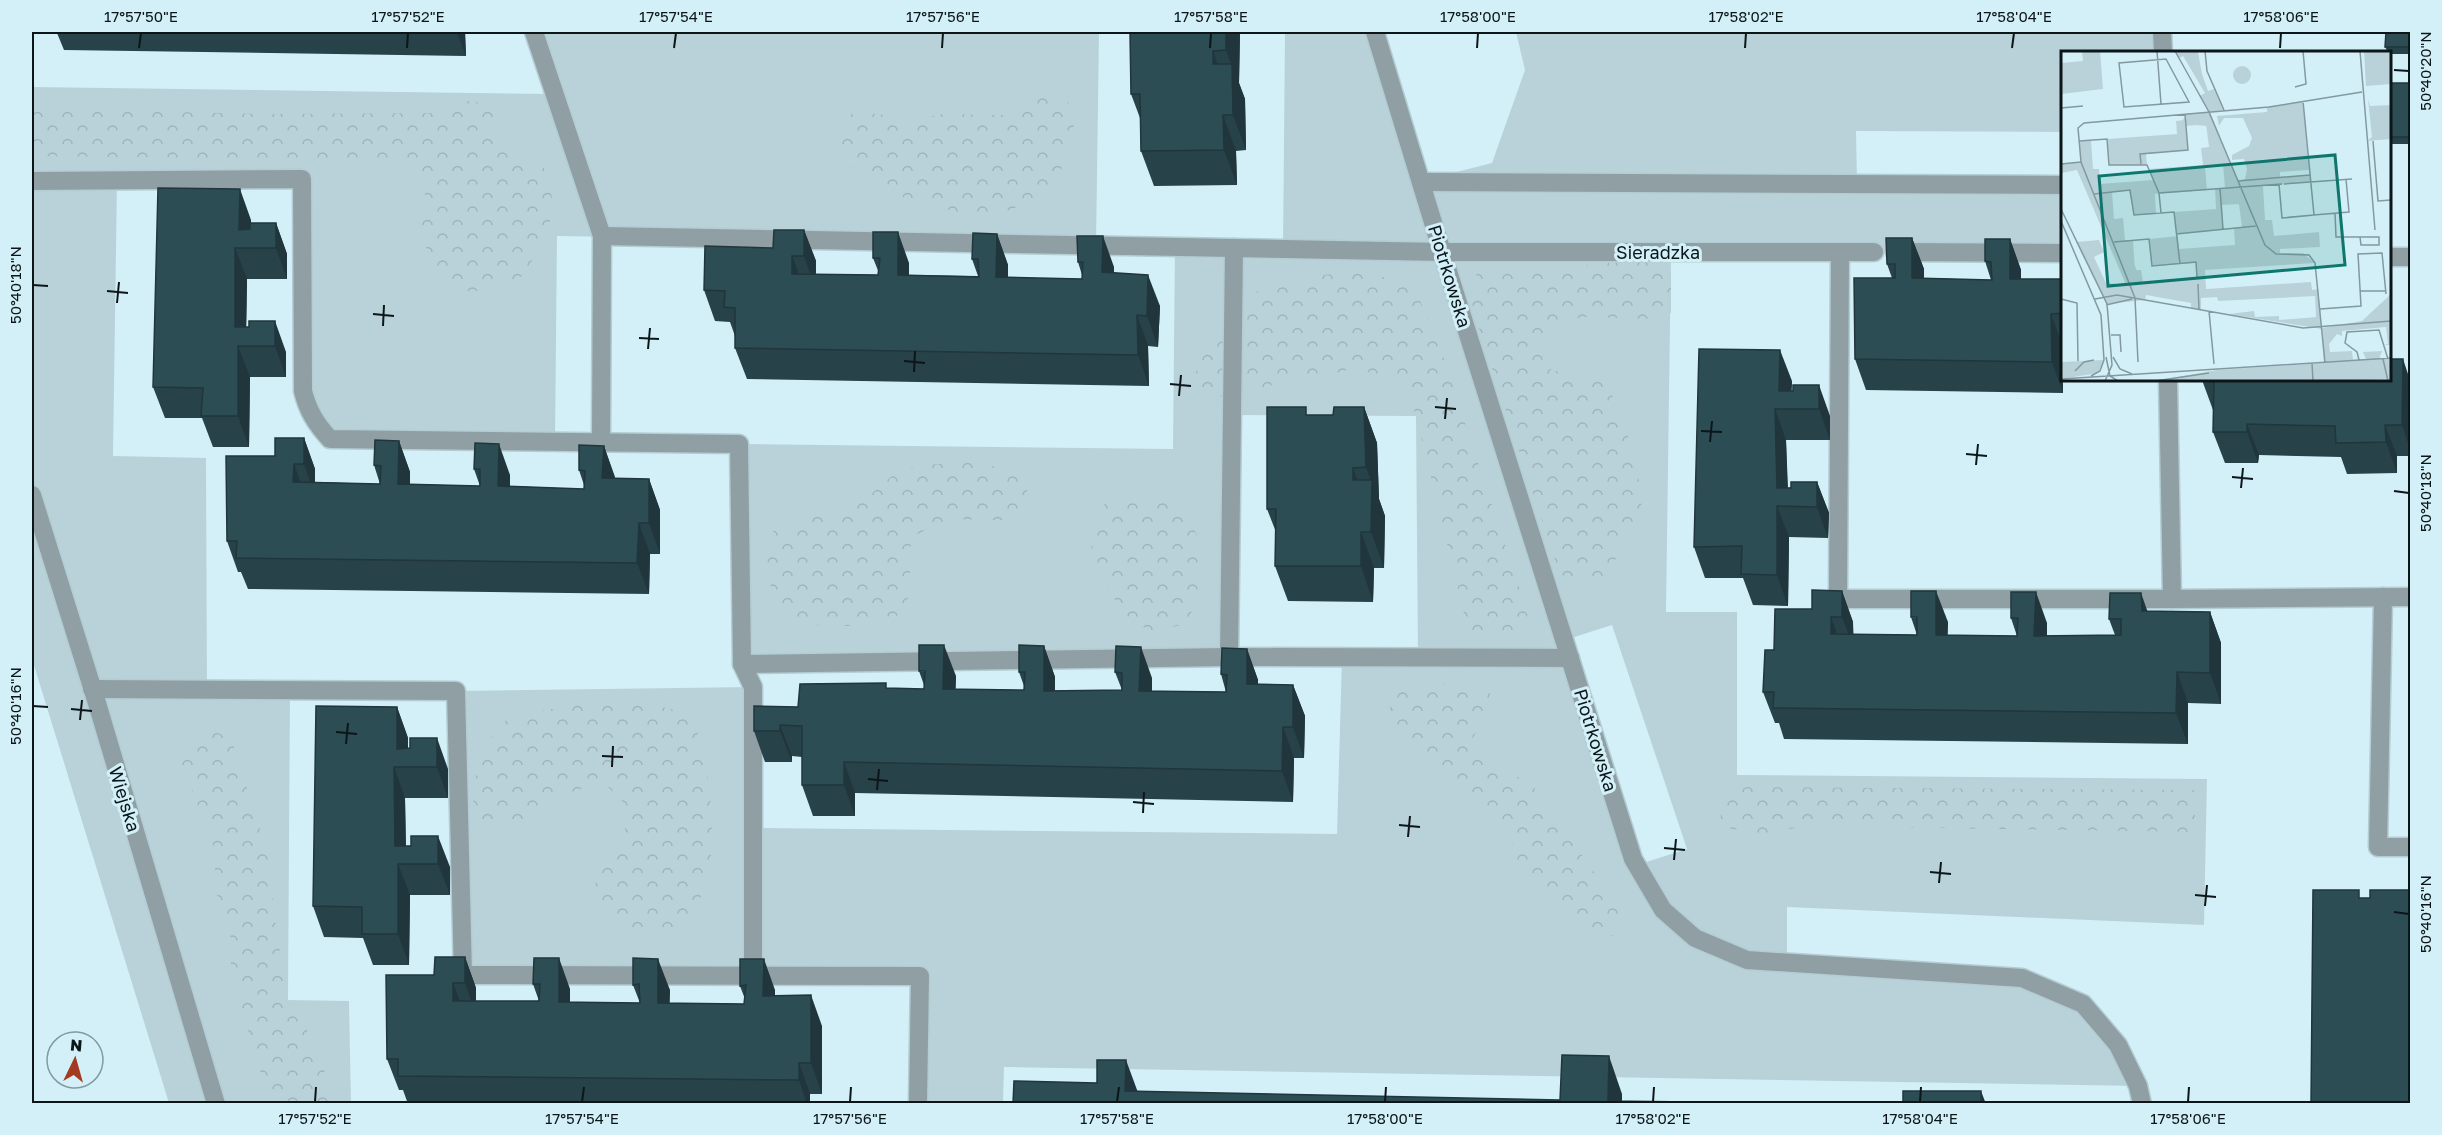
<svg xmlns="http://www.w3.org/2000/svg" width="2442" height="1135" viewBox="0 0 2442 1135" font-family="'Golos Text',sans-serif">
<defs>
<pattern id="forest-crowns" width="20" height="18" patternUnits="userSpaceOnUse" patternTransform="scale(1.5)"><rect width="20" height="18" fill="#b9d2d9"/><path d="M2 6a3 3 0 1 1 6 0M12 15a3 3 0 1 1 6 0" fill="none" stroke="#9eb4ba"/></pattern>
</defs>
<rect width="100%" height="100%" fill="#d3f0f8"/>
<!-- green -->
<g fill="#b9d2d9" fill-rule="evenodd">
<polygon points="534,32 1099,32 1096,245 557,236 555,442 330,439 308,410 302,179 117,180 113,456 206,458 207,689 290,690 288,1000 349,1001 351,1103 169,1103 32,659 32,87 554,94"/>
<path d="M1285 32H1375L1421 181 1492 163 1525 70 1516 32H2162L2163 52H2062V132L1856 131 1857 183 2062 185V253L1671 252 1666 612H1737V775L2207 779 2204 925 1787 907V962L2022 978 2083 1004 2138 1086 1004 1067 1003 1103H918L920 976 463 975 456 691 753 687 752 828 1337 834 1342 657 1418 658 1416 416 1232 415 1229 657 742 664 739 444 1173 449 1175 246 1283 249ZM1612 625 1687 849 1637 865 1565 640Z"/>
</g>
<!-- forest -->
<g fill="url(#forest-crowns)">
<polygon points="1044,92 1066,95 1074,125 1067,156 1052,190 1031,202 1003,212 967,215 896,195 849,166 835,141 844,123 854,111 915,119 943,114 1003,115 1023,107"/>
<path d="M469 101 502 106C492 138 498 139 517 163L535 161 547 171 554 208 544 243 522 276 492 291H464L434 273 421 229 425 194 423 171 408 160 32 156V109L270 114 444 113Z"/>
<path d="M1651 259 1671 270V313L1658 319 1582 317 1551 326 1544 346 1542 366C1560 376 1587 371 1604 384 1621 398 1641 479 1642 501 1642 510 1612 570 1605 575 1592 583 1574 577 1560 575L1475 316 1468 287 1479 271 1501 267 1543 269Z"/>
<polygon points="1357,271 1400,281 1419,298 1444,359 1528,614 1523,632 1503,640 1468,630 1416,416 1405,392 1383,375 1351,369 1325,376 1285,381 1232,398 1204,394 1191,383 1208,346 1244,301 1269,282 1302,280 1316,276"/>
<path d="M966 462C989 463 1006 470 1025 481 1041 537 982 515 950 520 938 522 923 532 912 537L909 566 912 585 904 611 884 624 848 626 806 625 773 603 765 543 778 525 855 508 900 469 937 464Z"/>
<polygon points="1167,494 1186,510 1198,538 1202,568 1198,599 1186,623 1158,632 1130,623 1108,589 1093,559 1089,527 1109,498"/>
<polygon points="1440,683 1489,691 1495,704 1472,739 1480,754 1533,786 1623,913 1616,935 1596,939 1575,925 1560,905 1536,887 1517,864 1510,834 1489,807 1410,751 1392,731 1388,711 1400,691"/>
<path d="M587 704C615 705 662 700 686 716 710 731 714 830 711 857 709 883 697 908 686 930L640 931 607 918 594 887 603 863 624 839 627 806 607 786C568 787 560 797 533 824L485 827C482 822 475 814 474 807 469 782 487 733 509 718 516 713 574 706 587 704Z"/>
<polygon points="207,729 231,738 272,865 273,908 288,1000 313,1040 336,1103 272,1103 255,1057 231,966 230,923 215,890 215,850 182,764 192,742"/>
<polygon points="1748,787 2195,790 2195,832 1806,826 1761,834 1722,827 1719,805 1727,792"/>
</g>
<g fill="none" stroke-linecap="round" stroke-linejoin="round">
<defs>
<g id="minor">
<polyline points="534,32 602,236 601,442"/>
<polyline points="1375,32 1442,252 1633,859 1663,910 1695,938 1747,960 2022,978 2083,1004 2118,1045 2138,1086 2142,1104"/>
<polyline points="2162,32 2163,52"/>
<path d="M32 181 302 179 303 391C308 411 316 424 330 439L739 444 742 664 753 687V975"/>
<polyline points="1421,182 2062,185"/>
<polyline points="602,236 1442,252 1874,252"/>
<polyline points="1840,252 1838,599 2172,599"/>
<polyline points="1895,252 2062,253"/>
<polyline points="2390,257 2410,257"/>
<polyline points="2168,380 2172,599 2410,597"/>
<polyline points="32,495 97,703 216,1104"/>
<polyline points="2383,597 2378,847 2410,847"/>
<polyline points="1229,657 1234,248"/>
<polyline points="742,664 1229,657 1570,658"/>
<polyline points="92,689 456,691 463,975 920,976 918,1104"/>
</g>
</defs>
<!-- minor casing -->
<use href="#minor" stroke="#b3cdd4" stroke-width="21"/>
<!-- minor -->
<use href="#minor" stroke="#909fa3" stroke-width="18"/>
</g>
<!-- wall -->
<g fill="#274249">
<polygon points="52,32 465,32 466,56 64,50 57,33"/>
<polygon points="1130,32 1240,32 1239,83 1245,99 1246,150 1236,151 1237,185 1154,186 1141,151 1140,118 1131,94"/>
<polygon points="2410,32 2410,54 2390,54 2390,52 2388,52 2385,47"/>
<rect x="2390" y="83" width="20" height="61"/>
<polygon points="251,220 251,223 276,223 287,254 287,279 247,279 246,327 286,352 286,377 250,377 249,447 213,447 202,418 165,418 153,387"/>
<polygon points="804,230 816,261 816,274 878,275 879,273 873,258 873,232 909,263 909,275 978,276 972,259 997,234 1008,265 1008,278 1082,279 1082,275 1078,262 1077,236 1114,267 1114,273 1160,306 1158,347 1148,346 1149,386 747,379 735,348 735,336 730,322 715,321 704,290"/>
<polygon points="1912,238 1924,269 1924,278 1991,280 1985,261 2010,239 2021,270 2021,279 2062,279 2063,393 1866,390 1855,359 1892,278 1887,264"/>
<polygon points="2202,380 2410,380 2410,456 2397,456 2397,473 2347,474 2341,457 2259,455 2258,463 2225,463 2213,432 2213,410"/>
<polygon points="1792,381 1791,391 1830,416 1830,440 1786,440 1788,488 1817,482 1829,513 1828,538 1789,537 1788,606 1753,605 1743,578 1705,578 1694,547"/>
<polygon points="1364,407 1377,443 1379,499 1385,516 1384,568 1374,568 1373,602 1288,601 1275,566 1276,532 1267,509 1309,415 1333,415"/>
<polygon points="304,438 315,469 315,482 380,484 374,465 399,441 410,472 410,484 480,486 474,469 475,443 510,475 510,486 584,489 584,485 579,470 604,446 615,479 649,479 660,510 660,554 650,554 649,594 248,589 241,572 238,572 227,541 275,456"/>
<polygon points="1842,591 1853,622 1853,634 1917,635 1911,617 1948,622 1947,635 2017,636 2011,618 2011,592 2047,623 2047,636 2115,635 2109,619 2147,611 2210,612 2221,643 2221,704 2188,703 2188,744 1784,739 1779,723 1775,723 1763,692 1774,650 1812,609"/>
<polygon points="1044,646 1055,677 1055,691 1122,690 1115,672 1152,678 1152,691 1226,692 1221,674 1247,649 1258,680 1258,684 1293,685 1305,716 1304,758 1294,758 1293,802 855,793 855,816 813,816 802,785 802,757 792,756 792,762 765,762 754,731 798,707 888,688 924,689 924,685 919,671 956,676 955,689 1024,690 1024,686 1019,672"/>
<polygon points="397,707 408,738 408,748 448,769 448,798 405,798 406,846 450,867 450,895 410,895 409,965 373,965 363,938 324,937 313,906"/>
<polygon points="465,957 476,988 476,1001 539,1001 533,984 534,958 570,989 570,1002 640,1003 633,985 633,958 670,990 669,1003 744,1004 745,999 740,986 740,959 775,990 775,996 822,1026 822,1094 810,1094 810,1104 408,1104 403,1090 399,1090 387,1059 434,975"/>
</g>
<!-- shaded-wall -->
<g fill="#20363c">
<polygon points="457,32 465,32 466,56"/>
<polygon points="1226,32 1240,32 1239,83 1245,99 1246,150 1233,115 1232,67 1226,50"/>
<polygon points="1213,51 1226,86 1213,64"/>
<polygon points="1223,115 1236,151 1237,185 1224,150"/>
<polygon points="240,189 251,220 251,248 239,230"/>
<polygon points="276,223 287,254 287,279 276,248"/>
<polygon points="804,230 816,261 815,287 804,256"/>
<polygon points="898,232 909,263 909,306 898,275"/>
<polygon points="997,234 1008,265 1007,308 996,277"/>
<polygon points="1103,236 1114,267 1114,303 1102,272"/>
<polygon points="1912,238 1924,269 1924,309 1912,278"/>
<polygon points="2010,239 2021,270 2021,310 2010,279"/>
<polygon points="235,248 247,279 246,346 235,327"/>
<polygon points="792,256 804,287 792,274"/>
<polygon points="1148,275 1160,306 1158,347 1147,316"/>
<polygon points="2051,314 2062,344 2063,393 2052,362"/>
<polygon points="1137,315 1148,346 1149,386 1138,355"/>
<polygon points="275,321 286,352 286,377 275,346"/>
<polygon points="238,346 250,377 249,447 238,416"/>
<polygon points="1780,350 1792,381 1791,409 1779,391"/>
<polygon points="2403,359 2410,380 2410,449 2402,425"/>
<polygon points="1819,385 1830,416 1830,440 1819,409"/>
<polygon points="1364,407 1377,443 1379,499 1385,516 1384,568 1371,532 1372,484 1366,467"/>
<polygon points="1775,409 1786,440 1788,506 1777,488"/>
<polygon points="2247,424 2259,455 2258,463 2247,432"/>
<polygon points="2385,425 2397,456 2397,473 2386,442"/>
<polygon points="304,438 315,469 315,495 304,464"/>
<polygon points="399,441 410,472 410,515 398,484"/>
<polygon points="499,444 510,475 509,517 498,486"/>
<polygon points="604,446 615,477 613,510 602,478"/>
<polygon points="294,464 305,495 293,482"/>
<polygon points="1353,468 1366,503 1353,480"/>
<polygon points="649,479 660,510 660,554 649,523"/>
<polygon points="1817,482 1829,513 1828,538 1817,507"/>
<polygon points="1777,506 1789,537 1788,606 1777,575"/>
<polygon points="639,523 650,554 649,594 637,563"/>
<polygon points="1361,532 1374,568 1373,602 1361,566"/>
<polygon points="1842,591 1853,622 1854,648 1842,617"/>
<polygon points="1936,591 1948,622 1947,666 1936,635"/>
<polygon points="2036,592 2047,623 2046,667 2034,636"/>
<polygon points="2141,593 2152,624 2142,611"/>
<polygon points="2210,612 2221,643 2221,704 2210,673"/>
<polygon points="1831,617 1842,648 1831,634"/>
<polygon points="944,645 956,676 955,720 943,689"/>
<polygon points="1044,646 1055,677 1055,722 1044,691"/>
<polygon points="1141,647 1152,678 1151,722 1139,691"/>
<polygon points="1247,649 1258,680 1258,715 1247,684"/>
<polygon points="2177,672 2188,703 2188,744 2176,713"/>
<polygon points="1293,685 1305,716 1304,758 1293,727"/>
<polygon points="397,707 408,738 408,767 397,749"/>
<polygon points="780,725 792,756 792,762 780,731"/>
<polygon points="1283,727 1294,758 1293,802 1282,771"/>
<polygon points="437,738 448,769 448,798 437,767"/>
<polygon points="844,762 855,793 855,816 844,785"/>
<polygon points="394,767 405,798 406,864 395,846"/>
<polygon points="438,836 450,867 450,895 438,864"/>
<polygon points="398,864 410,895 409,965 398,934"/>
<polygon points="465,957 476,988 476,1014 465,983"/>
<polygon points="559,958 570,989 570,1033 559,1002"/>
<polygon points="658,959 670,990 669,1034 658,1003"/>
<polygon points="764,959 775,990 775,1027 763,996"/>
<polygon points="453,983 465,1014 453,1001"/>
<polygon points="811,995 822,1026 822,1094 811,1063"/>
<polygon points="1609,1056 1622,1094 1622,1104 1608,1101"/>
<polygon points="1126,1060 1140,1098 1125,1091"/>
<polygon points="799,1063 810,1094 810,1104 807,1104 799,1080"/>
<polygon points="1981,1091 1986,1104 1981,1104"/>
</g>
<!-- building -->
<g fill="#2d4d55" stroke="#20363c" stroke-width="1.5">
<polygon points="1130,32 1226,32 1226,50 1213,51 1213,64 1232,64 1233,115 1223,115 1224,150 1141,151 1140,94 1131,94"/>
<polygon points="2386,32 2410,32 2410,47 2385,47"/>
<rect x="2390" y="83" width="20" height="54"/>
<polygon points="158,188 240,189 239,230 250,229 250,223 276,223 276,248 235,248 235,327 249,327 249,321 275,321 275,346 238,346 238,416 201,416 203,388 153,387"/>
<polygon points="774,230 804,230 804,256 792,256 792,274 878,275 880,258 873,258 873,232 898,232 898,275 979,277 978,259 972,259 973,233 997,234 996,277 1082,279 1083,262 1078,262 1077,236 1103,236 1102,272 1148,275 1147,316 1137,315 1138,355 735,348 735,308 724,307 725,291 704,290 705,246 773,248"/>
<polygon points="1886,238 1912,238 1912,278 1992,280 1991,262 1985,261 1985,239 2010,239 2010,279 2062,279 2062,313 2051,314 2052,362 1855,359 1854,278 1895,278 1895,264 1887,264"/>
<polygon points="1699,349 1780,350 1779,391 1793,391 1793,385 1819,385 1819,409 1775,409 1777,488 1791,488 1791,482 1817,482 1817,507 1777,506 1777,575 1741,574 1742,546 1694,547"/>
<polygon points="2390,359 2403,359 2402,425 2385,425 2386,442 2336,443 2335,426 2247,424 2247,432 2213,432 2214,380 2390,380"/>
<polygon points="1267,407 1306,407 1306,415 1333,415 1334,407 1364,407 1366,467 1353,468 1353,480 1372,480 1371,532 1361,532 1361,566 1275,566 1276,509 1267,509"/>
<polygon points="275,438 304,438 304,464 294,464 293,482 380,484 381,466 374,465 375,440 399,441 398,484 480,486 480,469 474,469 475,443 499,444 498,486 584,489 585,471 579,470 579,445 604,446 602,478 649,479 649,523 639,523 637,563 236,558 237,541 227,541 226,456 275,456"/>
<polygon points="1812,590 1842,591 1842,617 1831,617 1831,634 1917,635 1917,617 1911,617 1911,591 1936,591 1936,635 2017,636 2018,618 2011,618 2011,592 2036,592 2034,636 2121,635 2121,619 2109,619 2110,593 2141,593 2142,611 2210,612 2210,673 2177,672 2176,713 1773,708 1774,692 1763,692 1765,650 1774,650 1775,609 1812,609"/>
<polygon points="919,645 944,645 943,689 1024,690 1025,672 1019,672 1019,645 1044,646 1044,691 1122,690 1122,673 1115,672 1116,646 1141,647 1139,691 1226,692 1227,675 1221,674 1222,648 1247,649 1247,684 1293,685 1293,727 1283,727 1282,771 844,762 844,785 802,785 802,726 780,725 780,731 754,731 754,706 798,707 800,684 886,683 886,688 924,689 925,671 919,671"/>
<polygon points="316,706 397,707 397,749 410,748 410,738 437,738 437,767 394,767 395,846 411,846 411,836 438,836 438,864 398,864 398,934 362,934 362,907 313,906"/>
<polygon points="2313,890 2359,890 2359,898 2370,898 2370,890 2410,890 2410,1104 2311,1104"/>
<polygon points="435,957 465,957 465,983 453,983 453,1001 539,1001 540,984 533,984 534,958 559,958 559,1002 640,1003 639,984 633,985 633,958 658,959 658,1003 744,1004 746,985 740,986 740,959 764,959 763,996 811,995 811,1063 799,1063 799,1080 398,1076 398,1059 387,1059 386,975 434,975"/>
<polygon points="1562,1055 1609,1056 1608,1101 1876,1104 1013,1104 1014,1081 1097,1083 1097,1060 1126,1060 1125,1091 1560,1100"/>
<rect x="1903" y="1091" width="78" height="13"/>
</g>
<!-- ticks -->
<path fill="none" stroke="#0c1619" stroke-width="2" d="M139 48 141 33M407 48 408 33M674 48 676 33M942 48 943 33M1210 48 1211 33M1477 48 1478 33M1745 48 1746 33M2012 48 2014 33M2280 48 2281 33M2394 70 2409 71M33 285 48 286M107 291 128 293M117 303 119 282M373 314 394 316M383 326 384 305M639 338 659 339M648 349 650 328M904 361 925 363M914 372 915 351M1170 384 1191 386M1179 396 1181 375M1435 407 1456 409M1445 419 1447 398M1701 431 1722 432M1710 442 1712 421M1966 454 1987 456M1976 465 1978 444M2232 477 2253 479M2241 488 2243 468M2394 491 2409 493M33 706 48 707M71 709 92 711M80 720 82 700M336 732 357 734M346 744 348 723M602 756 623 757M612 767 613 746M868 779 888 781M877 790 879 769M1133 802 1154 804M1143 813 1144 792M1399 825 1420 827M1408 837 1410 816M1664 848 1685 850M1674 860 1676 839M1930 872 1951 874M1939 883 1941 862M2195 895 2216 897M2205 906 2207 885M2394 912 2409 914M315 1102 316 1087M582 1102 584 1087M850 1102 851 1087M1117 1102 1119 1087M1385 1102 1386 1087M1653 1102 1654 1087M1920 1102 1921 1087M2188 1102 2189 1087"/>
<g text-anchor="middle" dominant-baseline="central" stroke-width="6" stroke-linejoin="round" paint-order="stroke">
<!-- street labels -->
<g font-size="18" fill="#0c1619" stroke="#d3f0f8">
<text x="1658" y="252">Sieradzka</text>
<text transform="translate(1450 276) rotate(73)">Piotrkowska</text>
<text transform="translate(1596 740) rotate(73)">Piotrkowska</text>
<text transform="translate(125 799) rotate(73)">Wiejska</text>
</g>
</g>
<!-- overview -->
<g transform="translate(2061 51)">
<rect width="330" height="330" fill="#d3f0f8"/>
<path d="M21 0H39L42 38 0 43V12L22 10ZM114 0H144L137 1 141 23 147 40 153 38 163 59 149 61 177 130 184 128 186 118 183 108 171 109V104L188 95 191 87 182 67H163L158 75 156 65 206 61V56L242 50 248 119 219 121V126L249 124 250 131 202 135 204 169H211L213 185 258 181 259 196 219 198V202H242L254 212 144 219 145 238 250 231 251 239 257 238 261 277 301 270 330 243 329 294H323L327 293 325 276 281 280V285L276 283 268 293 269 301 291 300 292 309 305 308 302 301 321 300 318 308 330 307V328L94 330 156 319 263 312 261 278 168 263 193 260 194 266 218 265V269L255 266 254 245 157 250 156 246 140 247V258L130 257V252L85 244 84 249 46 253 15 191 38 189 43 201 33 206 45 232 65 234 16 119 0 122V113L20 111 18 90 30 89 32 118H38L39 133 92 129 88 118 142 114 140 97 148 96 145 73 125 75 127 99 85 103 86 114H48L46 88 116 83 115 70 124 69V63L148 61 139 45 144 42 122 5 118 7ZM162 113 164 137 154 138 155 158 113 161 115 183 162 178 161 154 178 153 181 176 173 177 174 194 118 198 117 185 88 188 91 215 135 212 136 227 82 231 80 219H74L72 189H64L62 167 53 168 51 141 68 140 73 164 95 163 94 143 146 139 144 115ZM303 0H330V33L305 35ZM172 24a9 9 0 1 1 18 0a9 9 0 1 1-18 0ZM307 48 309 55 330 54V88L306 90 311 86ZM43 309 37 322 0 328V311Z" fill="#b9d2d9" fill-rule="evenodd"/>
<path d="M123 67 146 70 160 100 159 108 144 110V101L152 96 147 75 120 73ZM113 84 123 91 122 96 112 91 100 99 88 95 89 91 101 92ZM29 91 31 116 38 134 87 131 93 140 91 147H82L79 137 35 138 24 108V92ZM140 125 142 131 137 137 120 131ZM202 137V141L190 145 198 150 201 159 194 167 183 138ZM176 140 191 171 189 174 177 151 156 152 163 141ZM137 161 141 165 131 169V176H118V169ZM257 183V187L211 188 214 186ZM110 188 112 209 104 208 103 196 92 201 93 190ZM64 193 81 231 105 235 119 232 120 241 125 243 130 232 132 249 78 238 62 197ZM206 234 204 242 194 246 190 242 187 246 168 245 185 236ZM330 311V328L257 330 259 317ZM244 317 248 330H185L190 322ZM155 323H173L176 330H116Z" fill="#b9d2d9"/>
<path fill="none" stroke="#83999f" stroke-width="1.5" d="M96 0 100 53M114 0 148 61 204 194 215 203 248 204 254 212 264 312M144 0 146 20 163 59M299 0 314 179M105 8 128 51 63 56 58 12ZM234 36 245 33 242 0M242 50 253 164 288 161 285 128M0 57 22 55M18 90 46 88 48 114H86L98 142 100 162M312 90 317 150 330 149M0 113 20 111M80 113 79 103 127 99 124 63M177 130 249 124M218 133 221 167 253 164M223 133 291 128M159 138 162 178M98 142 221 133M33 143 69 139 73 164 113 161 119 213M0 158 46 253 51 314 44 330M274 162 275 186H299L300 194H318V186H299M0 170 40 264 43 309 39 320 30 325M115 183 195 175M53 191 88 188 91 215 135 211 136 227M137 233 138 259M299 240H324M0 248 16 252 17 310M34 248 56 244 242 277 330 270M45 254 71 248M259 258 300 255 297 203 321 202 325 243M148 260 153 313M50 284H59L60 301M45 306 49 325 57 330M52 306 59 318 71 323M322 308 327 330M298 309 296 301 284 292 286 281 318 279 327 308M77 311 74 247 20 111 17 77 23 72 208 56 301 41M251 312 252 330M14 320 23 311 33 309M0 328 330 307M94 330 148 322"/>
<path fill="#0f766e" fill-opacity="0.15" stroke="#0f766e" stroke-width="3" d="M274 104 284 214 47 235 38 125Z"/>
<rect width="330" height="330" fill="none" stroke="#0c1619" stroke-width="3"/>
</g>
<!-- border -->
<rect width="2442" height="1135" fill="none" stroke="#d3f0f8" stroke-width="66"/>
<!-- north arrow -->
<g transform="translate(75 1060) rotate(5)"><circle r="28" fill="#d3f0f8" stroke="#83999f" stroke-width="1.5"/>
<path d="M0-4.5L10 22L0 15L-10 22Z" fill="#a33b20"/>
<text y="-9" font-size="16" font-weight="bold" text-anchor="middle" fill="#0c1619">N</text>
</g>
<rect x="33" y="33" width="2376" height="1069" fill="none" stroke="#0c1619" stroke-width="2"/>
<g font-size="15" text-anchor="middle" fill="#0c1619">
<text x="141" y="22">17°57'50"E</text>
<text x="408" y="22">17°57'52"E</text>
<text x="676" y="22">17°57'54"E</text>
<text x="943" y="22">17°57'56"E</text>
<text x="1211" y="22">17°57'58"E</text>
<text x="1478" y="22">17°58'00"E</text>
<text x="1746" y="22">17°58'02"E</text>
<text x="2014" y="22">17°58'04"E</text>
<text x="2281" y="22">17°58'06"E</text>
<text transform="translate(2426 71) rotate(-90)" y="5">50°40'20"N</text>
<text transform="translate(16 285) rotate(-90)" y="5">50°40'18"N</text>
<text transform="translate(2426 493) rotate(-90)" y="5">50°40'18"N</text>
<text transform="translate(16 706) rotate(-90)" y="5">50°40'16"N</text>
<text transform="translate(2426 914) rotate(-90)" y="5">50°40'16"N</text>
<text x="315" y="1124">17°57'52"E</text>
<text x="582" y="1124">17°57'54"E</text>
<text x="850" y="1124">17°57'56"E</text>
<text x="1117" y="1124">17°57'58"E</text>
<text x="1385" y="1124">17°58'00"E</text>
<text x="1653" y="1124">17°58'02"E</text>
<text x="1920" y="1124">17°58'04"E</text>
<text x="2188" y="1124">17°58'06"E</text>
</g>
</svg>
